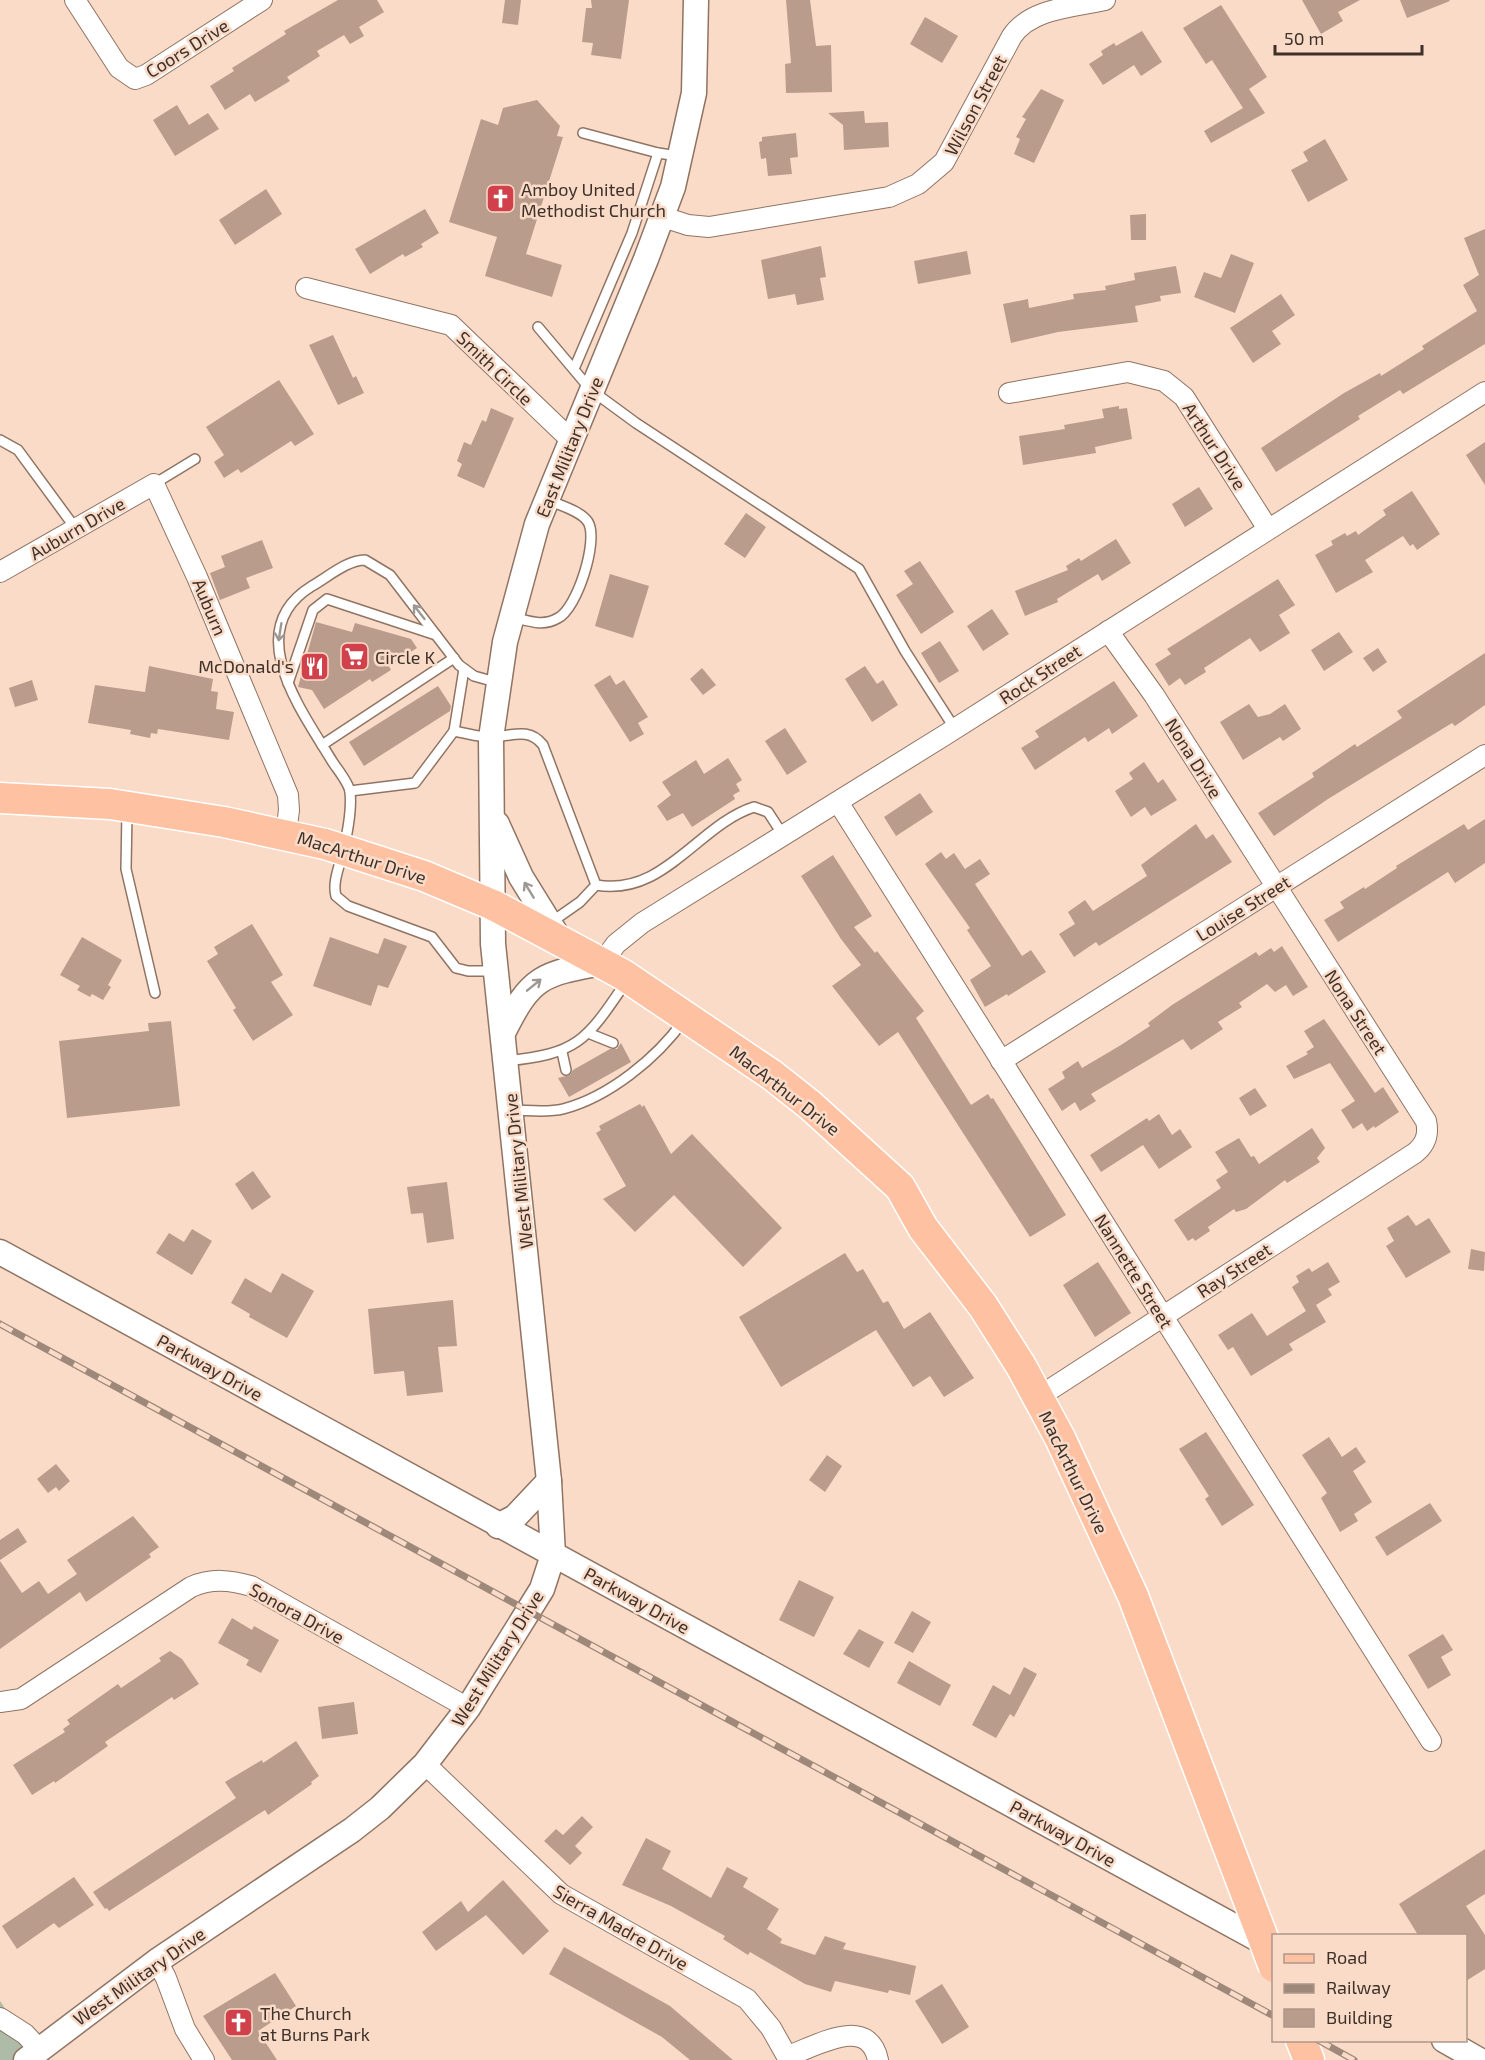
<svg xmlns="http://www.w3.org/2000/svg" width="1485" height="2060" viewBox="0 0 1485 2060" font-family="'Exo 2',sans-serif">
<rect width="100%" height="100%" fill="#fadbc8"/>
<!-- green -->
<polygon fill="#aebba6" points="0,2001 40,2060 0,2060"/>
<!-- building -->
<g fill="#b99c8b">
<polygon points="338,0 377,0 384,12 359,27 364,36 350,44 344,35 317,51 320,56 287,77 290,81 255,102 250,94 225,110 210,86 234,71 232,68 286,34 284,31"/>
<polygon points="505,0 521,0 518,25 502,23"/>
<polygon points="591,0 629,0 621,59 591,55 593,43 582,42 586,8 592,8"/>
<polygon points="786,0 810,0 816,46 831,45 832,92 786,93 785,64 791,63"/>
<polygon points="1302,0 1360,0 1338,12 1343,21 1321,34"/>
<polygon points="1400,0 1449,0 1450,1 1407,18"/>
<polygon points="1221,5 1267,77 1249,89 1265,113 1211,143 1204,131 1243,108 1212,60 1206,64 1183,28"/>
<polygon points="925,17 958,36 942,63 910,44"/>
<polygon points="1142,31 1162,62 1141,76 1134,65 1103,85 1089,64 1103,55 1101,51 1114,43 1116,46"/>
<polygon points="1041,89 1064,100 1034,163 1014,154 1020,139 1016,137 1026,119 1022,117"/>
<polygon points="537,100 560,126 557,136 563,137 526,254 562,265 552,297 485,276 497,237 449,222 481,119 498,125 503,108"/>
<polygon points="177,105 189,125 208,113 219,129 175,156 153,120"/>
<polygon points="864,111 865,123 888,122 889,147 844,150 843,125 828,113"/>
<polygon points="796,133 798,157 790,158 792,174 768,176 766,158 761,159 759,142 762,141 762,137"/>
<polygon points="1325,139 1348,180 1308,202 1291,170 1308,161 1303,152"/>
<polygon points="266,189 282,214 235,245 219,220"/>
<polygon points="425,209 439,233 421,244 423,247 405,257 403,254 370,274 355,249"/>
<polygon points="1146,214 1146,240 1131,240 1130,215"/>
<polygon points="1485,229 1485,344 1403,394 1400,390 1358,416 1360,419 1276,472 1261,448 1344,393 1380,373 1381,376 1424,349 1422,346 1477,311 1463,285 1479,275 1464,238"/>
<polygon points="821,246 826,277 820,278 824,300 797,305 795,294 768,299 761,260"/>
<polygon points="967,251 971,274 918,284 914,261"/>
<polygon points="1231,254 1254,263 1235,313 1194,297 1204,272 1221,278"/>
<polygon points="1176,266 1181,293 1160,296 1161,301 1135,306 1138,322 1058,332 1011,343 1003,304 1028,299 1029,308 1074,299 1073,294 1106,290 1105,286 1135,280 1134,273"/>
<polygon points="1281,294 1295,315 1272,331 1281,344 1253,363 1230,328"/>
<polygon points="333,335 353,378 356,376 364,393 338,405 309,345"/>
<polygon points="279,380 314,434 295,446 291,441 241,473 238,469 224,478 214,462 224,455 206,427"/>
<polygon points="1119,406 1119,409 1127,408 1132,439 1095,447 1096,453 1023,465 1019,436 1065,429 1064,425 1104,418 1102,409"/>
<polygon points="491,408 514,418 484,488 457,476 462,464 457,461 464,442 471,445 482,420 486,422"/>
<polygon points="1485,442 1485,485 1466,455"/>
<polygon points="1199,487 1213,509 1185,527 1172,504"/>
<polygon points="1412,491 1440,534 1417,550 1413,544 1410,546 1403,536 1365,560 1373,572 1336,593 1315,555 1333,545 1331,541 1345,533 1347,536 1356,531 1358,535 1386,515 1383,510"/>
<polygon points="746,513 766,527 745,558 724,544"/>
<polygon points="1116,539 1131,563 1102,581 1098,574 1057,599 1058,602 1025,616 1015,591 1068,570 1066,566 1079,558 1081,561"/>
<polygon points="262,540 273,568 246,578 250,588 220,600 210,573 225,567 221,556"/>
<polygon points="920,561 954,612 921,634 896,595 913,584 904,571"/>
<polygon points="610,574 649,586 633,638 595,626"/>
<polygon points="1278,579 1295,605 1279,615 1290,633 1260,652 1250,638 1204,668 1206,672 1185,685 1180,678 1169,686 1155,664 1171,654 1167,649"/>
<polygon points="992,609 1009,634 983,651 967,626"/>
<polygon points="316,622 352,632 355,623 411,639 417,648 389,666 391,670 372,682 370,679 324,709 312,690 298,687"/>
<polygon points="1339,632 1353,652 1324,671 1311,650"/>
<polygon points="940,641 959,671 939,683 921,653"/>
<polygon points="1378,648 1387,662 1373,672 1363,658"/>
<polygon points="1485,653 1485,705 1455,726 1452,723 1328,799 1274,836 1258,813 1314,777 1312,773 1355,744 1357,747 1402,718 1397,711"/>
<polygon points="149,666 213,679 211,691 218,692 216,709 234,712 229,740 158,729 157,734 151,733 150,738 130,734 131,730 88,723 95,685 145,692"/>
<polygon points="865,666 877,684 883,680 898,705 872,722 845,679"/>
<polygon points="702,668 716,685 703,695 690,679"/>
<polygon points="610,675 616,685 624,680 648,717 638,723 644,734 630,742 594,685"/>
<polygon points="32,680 38,700 15,707 9,688"/>
<polygon points="1114,681 1138,716 1112,734 1109,728 1088,742 1085,737 1035,770 1021,748 1039,737 1035,731"/>
<polygon points="438,686 451,706 450,711 364,766 349,742"/>
<polygon points="1249,704 1258,717 1270,714 1285,704 1301,729 1283,741 1280,737 1243,760 1220,722"/>
<polygon points="785,728 807,762 787,775 765,741"/>
<polygon points="728,758 742,780 736,784 740,791 733,795 735,799 692,827 683,813 667,821 657,806 671,795 662,782 696,760 704,774"/>
<polygon points="1144,762 1158,783 1163,779 1177,800 1151,816 1145,807 1131,817 1115,791 1133,779 1129,773"/>
<polygon points="920,793 933,812 896,836 884,817"/>
<polygon points="1485,819 1485,863 1455,883 1448,872 1338,942 1324,920 1344,908 1340,902 1364,887 1365,889 1397,868 1396,866 1464,824 1468,830"/>
<polygon points="1196,824 1206,839 1213,834 1232,862 1099,946 1096,942 1074,957 1059,934 1075,924 1068,912 1085,900 1093,911 1147,876 1141,865"/>
<polygon points="941,852 946,859 954,853 965,869 980,859 990,874 975,884 1022,956 1031,950 1046,972 1008,996 1007,994 985,1007 970,980 991,966 967,930 970,928 925,864"/>
<polygon points="833,855 872,916 854,927 875,953 877,951 924,1011 916,1018 971,1105 988,1094 991,1099 993,1098 1066,1215 1030,1237 898,1032 879,1046 832,986 861,965 841,939 801,876"/>
<polygon points="252,924 283,975 271,982 293,1015 253,1041 233,1010 236,1008 207,961 218,954 214,947"/>
<polygon points="82,937 122,960 108,985 111,987 103,1000 92,994 90,997 77,990 80,986 60,975"/>
<polygon points="330,937 378,954 384,938 407,946 388,988 378,985 371,1006 313,986"/>
<polygon points="1282,946 1308,987 1293,996 1286,985 1275,992 1267,984 1239,1003 1242,1007 1218,1022 1223,1029 1191,1050 1183,1039 1091,1094 1096,1101 1080,1111 1075,1102 1062,1111 1048,1089 1065,1078 1062,1072 1078,1061 1082,1068 1121,1045 1150,1026 1148,1023 1172,1005 1256,952 1259,956 1271,948 1274,952"/>
<polygon points="1324,1019 1375,1093 1383,1087 1399,1112 1375,1128 1374,1126 1367,1131 1362,1123 1353,1129 1341,1110 1355,1101 1330,1063 1294,1079 1286,1066 1308,1054 1306,1052 1314,1047 1304,1031"/>
<polygon points="171,1021 180,1106 67,1118 59,1041 149,1031 148,1023"/>
<polygon points="621,1043 631,1062 569,1097 558,1078 570,1075 573,1070 610,1049 617,1049"/>
<polygon points="1255,1088 1267,1106 1250,1116 1239,1098"/>
<polygon points="640,1104 642,1107 644,1105 671,1154 692,1134 782,1228 743,1267 674,1195 635,1232 603,1199 626,1186 596,1133 601,1130 599,1126"/>
<polygon points="1159,1114 1172,1135 1180,1129 1192,1147 1159,1169 1143,1145 1101,1172 1090,1155 1147,1118 1149,1121"/>
<polygon points="1312,1128 1325,1148 1317,1158 1320,1162 1287,1183 1285,1180 1246,1209 1236,1212 1234,1209 1208,1227 1210,1231 1195,1241 1193,1238 1188,1241 1174,1220 1221,1188 1216,1180 1228,1172 1215,1152 1239,1138 1251,1157 1254,1156 1259,1164"/>
<polygon points="253,1171 271,1197 252,1210 235,1184"/>
<polygon points="447,1182 454,1239 427,1243 423,1213 411,1214 407,1187"/>
<polygon points="1408,1215 1416,1226 1429,1218 1451,1252 1406,1278 1386,1246 1394,1241 1387,1228"/>
<polygon points="192,1229 212,1241 192,1275 156,1253 169,1233 184,1242"/>
<polygon points="1471,1249 1485,1252 1484,1271 1468,1269"/>
<polygon points="845,1253 857,1272 863,1269 883,1303 888,1301 904,1329 930,1312 974,1378 944,1397 930,1376 913,1387 876,1330 781,1387 739,1317"/>
<polygon points="1098,1262 1131,1313 1095,1337 1063,1285"/>
<polygon points="1328,1262 1340,1282 1328,1289 1332,1295 1316,1305 1326,1322 1289,1344 1293,1350 1251,1376 1233,1347 1228,1350 1218,1335 1252,1313 1267,1336 1306,1311 1292,1287 1299,1282 1296,1276 1309,1268 1312,1272"/>
<polygon points="282,1273 314,1291 287,1338 249,1317 250,1314 231,1303 245,1278 271,1293"/>
<polygon points="453,1300 457,1346 438,1347 443,1392 407,1396 404,1371 374,1374 368,1309"/>
<polygon points="1206,1432 1254,1505 1222,1526 1205,1499 1209,1496 1179,1449"/>
<polygon points="1329,1437 1342,1457 1356,1447 1366,1462 1353,1471 1372,1502 1354,1514 1358,1521 1340,1532 1321,1498 1327,1493 1302,1455"/>
<polygon points="827,1455 842,1466 825,1492 809,1480"/>
<polygon points="56,1464 70,1481 59,1491 56,1487 48,1493 37,1479"/>
<polygon points="1430,1503 1442,1521 1387,1556 1375,1537"/>
<polygon points="133,1516 159,1547 149,1554 151,1557 86,1602 80,1592 0,1649 0,1561 22,1593 39,1581 48,1594 77,1574 67,1560"/>
<polygon points="18,1528 27,1542 0,1560 0,1540"/>
<polygon points="799,1580 834,1597 814,1637 779,1620"/>
<polygon points="912,1611 931,1622 913,1653 894,1643"/>
<polygon points="232,1618 252,1630 254,1626 279,1640 261,1673 246,1665 249,1660 218,1643"/>
<polygon points="859,1629 884,1642 869,1668 843,1654"/>
<polygon points="1443,1634 1453,1650 1441,1657 1451,1675 1428,1689 1408,1655"/>
<polygon points="170,1651 182,1659 199,1684 174,1700 172,1697 105,1742 108,1746 55,1783 54,1781 32,1795 13,1765 65,1732 63,1729 70,1724 67,1720 118,1684 121,1688 161,1661 159,1658"/>
<polygon points="909,1661 951,1685 940,1706 897,1683"/>
<polygon points="1024,1667 1037,1674 1014,1717 1010,1714 996,1738 972,1725 993,1685 1010,1695"/>
<polygon points="354,1702 358,1734 322,1739 318,1707"/>
<polygon points="296,1741 319,1776 311,1782 312,1784 268,1815 265,1810 109,1911 107,1908 105,1909 93,1892 236,1798 225,1782 262,1760 263,1763"/>
<polygon points="582,1816 593,1827 575,1846 582,1853 570,1865 544,1841 556,1829 563,1835"/>
<polygon points="646,1838 671,1851 662,1869 711,1898 727,1867 748,1878 743,1887 779,1909 767,1929 782,1939 780,1943 815,1955 825,1936 846,1943 843,1949 916,1966 910,1995 889,1990 888,1993 835,1981 831,1992 805,1984 750,1952 748,1955 723,1939 725,1936 671,1906 622,1885"/>
<polygon points="1485,1849 1485,1894 1466,1906 1485,1935 1485,1969 1466,1981 1466,1935 1418,1935 1399,1904"/>
<polygon points="74,1877 94,1905 59,1928 54,1923 17,1949 2,1926"/>
<polygon points="503,1880 549,1931 523,1955 486,1915 436,1951 422,1932 461,1901 468,1912"/>
<polygon points="564,1947 670,2006 733,2060 690,2060 662,2037 549,1974"/>
<polygon points="275,1973 296,2006 258,2031 277,2060 232,2060 203,2016"/>
<polygon points="942,1984 969,2027 942,2044 915,2001"/>
</g>
<g fill="none" stroke-linecap="round" stroke-linejoin="round">
<defs>
<g id="service">
<polyline points="583,133 658,153"/>
<polyline points="538,327 591,390 636,423 859,569 905,651 955,729"/>
<polyline points="574,369 632,233 658,153 678,156"/>
<polyline points="0,440 18,450 76,529"/>
<polyline points="154,484 195,459"/>
<path d="M513 617C529 621 543 627 558 618 577 609 599 540 588 522 581 511 559 505 548 500"/>
<polyline points="288,683 313,610 327,599 436,635"/>
<polyline points="454,731 464,669"/>
<polyline points="322,745 454,658"/>
<path d="M350 791 415 783 454 731C466 733 480 738 493 737 512 736 529 727 543 745L596 885 580 902 550 923"/>
<polyline points="127,812 126,869 155,993"/>
<path d="M596 885C664 897 698 825 754 807L768 812 783 835"/>
<path d="M495 971H468L456 968 432 937 348 906 336 896C332 882 340 865 343 852 347 835 352 810 350 792 349 783 337 769 332 761 302 711 240 630 312 586 328 577 347 560 365 560L390 575 459 665 474 676 499 683"/>
<polyline points="588,1033 613,1043"/>
<polyline points="562,1052 566,1070"/>
<path d="M505 1061C578 1054 586 1041 626 982"/>
<path d="M511 1110C527 1110 547 1113 563 1109 609 1097 657 1058 684 1020"/>
</g>
<g id="minor">
<polyline points="75,0 119,68 135,79 146,75 262,0"/>
<path d="M663 217 688 225 709 227 889 197 918 184 944 162 1012 36C1031 8 1074 7 1105 0"/>
<polyline points="306,288 451,325 570,439"/>
<polyline points="1009,393 1128,372 1164,381 1184,397 1268,529"/>
<polyline points="0,572 154,484 197,577 288,795 289,810 286,834"/>
<polyline points="838,802 1431,1741"/>
<polyline points="602,963 616,944 642,923 945,735 1485,392"/>
<polyline points="1001,1061 1485,755"/>
<path d="M1037 1398 1415 1153C1426 1144 1429 1134 1426 1121L1154 695 1108 631"/>
<path d="M0 1702 21 1699 191 1587C212 1578 230 1580 251 1586L468 1708"/>
<polyline points="425,1764 561,1894 747,1999 771,2028 789,2060"/>
<polyline points="157,1961 166,1978 185,2029 204,2060"/>
<polyline points="0,2018 25,2034 39,2049"/>
<path d="M788 2056C817 2046 868 2014 878 2060"/>
</g>
<g id="tertiary">
<polyline points="497,824 521,877 560,940"/>
<path d="M503 1033C531 976 542 974 602 963"/>
<polyline points="0,1252 1274,1948"/>
<polyline points="498,1526 515,1517 549,1481"/>
<polyline points="1444,2040 1479,2060"/>
<polyline points="26,2060 157,1961 352,1830 380,1808 425,1764 468,1708 542,1589 553,1555 549,1481 493,944 491,738 505,642 537,524 646,259 673,187 694,93 696,0"/>
</g>
<g id="primary">
<polyline points="0,798 110,804 224,822 325,844 424,876 493,905 622,974 772,1075 810,1105 900,1187 923,1228 983,1306 1021,1366 1060,1438 1133,1596 1215,1812"/>
<polyline points="1301,2040 1309,2060"/>
</g>
</defs>
<!-- service casing -->
<use href="#service" stroke="#907463" stroke-width="12"/>
<!-- minor casing -->
<use href="#minor" stroke="#907463" stroke-width="22"/>
<!-- tertiary casing -->
<use href="#tertiary" stroke="#907463" stroke-width="27"/>
<!-- primary casing -->
<use href="#primary" stroke="#fff" stroke-width="33"/>
<!-- service -->
<use href="#service" stroke="#fff" stroke-width="9"/>
<!-- minor -->
<use href="#minor" stroke="#fff" stroke-width="20"/>
<!-- tertiary -->
<use href="#tertiary" stroke="#fff" stroke-width="24"/>
<!-- primary -->
<use href="#primary" stroke="#fec2a3" stroke-width="30"/>
<defs>
<g id="rail">
<polyline points="0,1324 1274,2016"/>
<polyline points="1318,2040 1354,2060"/>
</g>
</defs>
<!-- rail casing -->
<use href="#rail" stroke="#9d887a" stroke-width="7"/>
<!-- rail -->
<use href="#rail" stroke="#fadbc8" stroke-width="4.5" stroke-dasharray="14" stroke-linecap="butt"/>
<defs>
<polyline id="primary-bridge" points="1215,1812 1274,1967"/>
</defs>
<!-- primary-bridge casing -->
<use href="#primary-bridge" stroke="#fff" stroke-width="33" stroke-linecap="butt"/>
<!-- primary-bridge -->
<use href="#primary-bridge" stroke="#fec2a3" stroke-width="30"/>
</g>
<!-- one-way arrows -->
<defs><path id="oneway-shaft" d="M-6 0H5M1.5-3L5.5 0L1.5 3" fill="none" stroke-width="1.6" stroke-linecap="round" stroke-linejoin="round" transform="scale(1.5)"/></defs>
<g stroke="#9e9894">
<use href="#oneway-shaft" transform="translate(419 612) rotate(-128)"/>
<use href="#oneway-shaft" transform="translate(280 632) rotate(99)"/>
<use href="#oneway-shaft" transform="translate(529 890) rotate(-121)"/>
<use href="#oneway-shaft" transform="translate(534 985) rotate(-39)"/>
</g>
<!-- icons -->
<defs>
<symbol id="church-square" viewBox="-11 -11 22 22"><rect x="-9" y="-9" width="18" height="18" rx="4" fill="#d1414b" stroke="#fadbc8"/><path d="M-1.2-6h2.4v3.5h3.3v2.4h-3.3V6h-2.4V-.1h-3.3v-2.4h3.3Z" fill="#fff"/></symbol>
<symbol id="supermarket-square" viewBox="-11 -11 22 22"><rect x="-9" y="-9" width="18" height="18" rx="4" fill="#d1414b" stroke="#fadbc8"/><path d="M-6-5.5h2.5l.6 2H6L4.5 2H-2.5L-4.4-4H-6ZM-1.5 3.2a1.3 1.3 0 1 0 .1 0ZM3 3.2a1.3 1.3 0 1 0 .1 0Z" fill="#fff"/></symbol>
<symbol id="restaurant-square" viewBox="-11 -11 22 22"><rect x="-9" y="-9" width="18" height="18" rx="4" fill="#d1414b" stroke="#fadbc8"/><path d="M-5-6h1v4h1v-4h1v4h1v-4h1v5L-1.5 .5V6h-2V.5L-5-1ZM5-6V6H3V1.5H1.5Q1.5-4 5-6Z" fill="#fff"/></symbol>
</defs>
<g fill-rule="evenodd">
<use href="#church-square" x="484" y="182" width="33" height="33"/>
<use href="#supermarket-square" x="338" y="640" width="33" height="33"/>
<use href="#restaurant-square" x="298" y="650" width="33" height="33"/>
<use href="#church-square" x="222" y="2006" width="33" height="33"/>
</g>
<g text-anchor="middle" dominant-baseline="central" stroke-width="5" stroke-linejoin="round" paint-order="stroke">
<!-- street labels -->
<g font-size="18" fill="#3d312a" stroke="#fadbc8">
<text transform="translate(187 48) rotate(-32)">Coors Drive</text>
<text transform="translate(975 105) rotate(-62)">Wilson Street</text>
<text transform="translate(495 368) rotate(44)">Smith Circle</text>
<text transform="translate(1215 446) rotate(57)">Arthur Drive</text>
<text transform="translate(569 447) rotate(-68)">East Military Drive</text>
<text transform="translate(77 528) rotate(-30)">Auburn Drive</text>
<text transform="translate(210 607) rotate(67)">Auburn</text>
<text transform="translate(1040 674) rotate(-33)">Rock Street</text>
<text transform="translate(1194 758) rotate(58)">Nona Drive</text>
<text transform="translate(362 857) rotate(18)">MacArthur Drive</text>
<text transform="translate(1243 908) rotate(-32)">Louise Street</text>
<text transform="translate(1356 1012) rotate(57)">Nona Street</text>
<text transform="translate(785 1090) rotate(38)">MacArthur Drive</text>
<text transform="translate(518 1171) rotate(-96)">West Military Drive</text>
<text transform="translate(1234 1270) rotate(-33)">Ray Street</text>
<text transform="translate(1134 1271) rotate(58)">Nannette Street</text>
<text transform="translate(210 1367) rotate(29)">Parkway Drive</text>
<text transform="translate(1074 1472) rotate(64)">MacArthur Drive</text>
<text transform="translate(637 1600) rotate(29)">Parkway Drive</text>
<text transform="translate(297 1613) rotate(29)">Sonora Drive</text>
<text transform="translate(497 1658) rotate(-58)">West Military Drive</text>
<text transform="translate(1063 1833) rotate(29)">Parkway Drive</text>
<text transform="translate(621 1927) rotate(30)">Sierra Madre Drive</text>
<text transform="translate(139 1976) rotate(-35)">West Military Drive</text>
</g>
<!-- poi labels -->
<g font-size="18" fill="#3d312a" stroke="#fadbc8" text-anchor="start">
<text x="521" y="189">Amboy United<tspan x="521" dy="21">Methodist Church</tspan></text>
<text x="375" y="657">Circle K</text>
<text x="294" y="666" text-anchor="end">McDonald's</text>
<text x="260" y="2013">The Church<tspan x="260" dy="21">at Burns Park</tspan></text>
</g>
</g>
<!-- legend -->
<rect x="1272" y="1934" width="195" height="108" fill="#fadbc8" stroke="#ae9789" stroke-width="1.5"/>
<rect x="1284" y="1954" width="30" height="9" fill="#fec2a3" stroke="#ae9789" stroke-width="1.5"/>
<text x="1326" y="1964" font-size="18" fill="#3d312a">Road</text>
<rect x="1284" y="1984" width="30" height="9" fill="#9d887a" stroke="#ae9789" stroke-width="1.5"/>
<text x="1326" y="1994" font-size="18" fill="#3d312a">Railway</text>
<rect x="1284" y="2009" width="30" height="18" fill="#b99c8b" stroke="#ae9789" stroke-width="1.5"/>
<text x="1326" y="2024" font-size="18" fill="#3d312a">Building</text>
<!-- scale -->
<path d="M1275 45v9h147v-9" fill="none" stroke="#3d312a" stroke-width="3"/>
<text x="1284" y="45" font-size="18" fill="#3d312a" stroke="#fadbc8" stroke-width="4.5" paint-order="stroke">50 m</text>
</svg>
